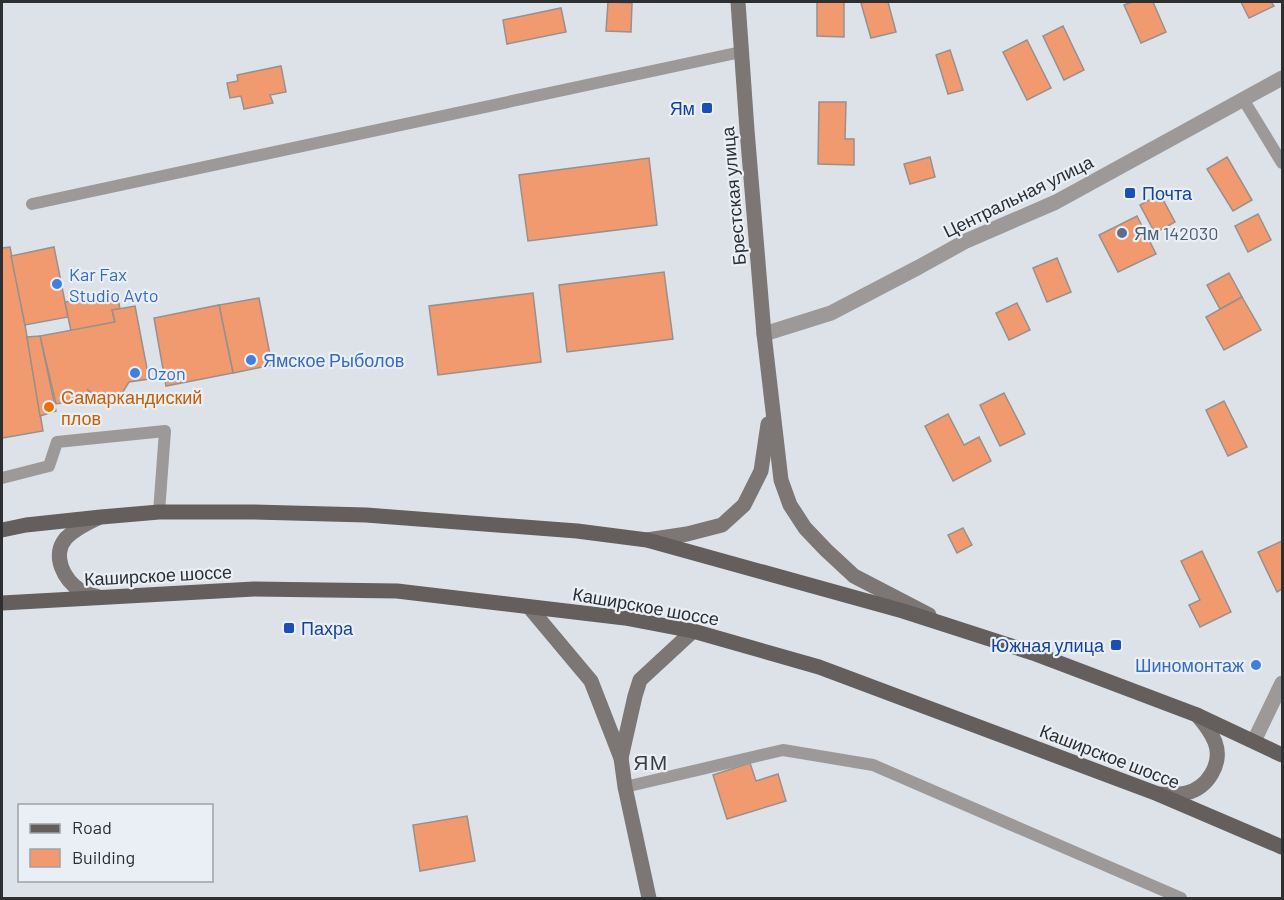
<svg xmlns="http://www.w3.org/2000/svg" width="1284" height="900" viewBox="0 0 1284 900" font-family="Barlow,sans-serif">
<rect width="100%" height="100%" fill="#dce2e8"/>
<!-- building -->
<g fill="#f19a6f" stroke="#97908d" stroke-width="1.5">
<polygon points="608,2 632,3 631,32 606,31"/>
<polygon points="817,2 844,2 844,37 817,36"/>
<polygon points="866,2 888,2 896,32 871,38 861,3"/>
<polygon points="1132,2 1153,2 1166,32 1141,43 1124,5"/>
<polygon points="1241,2 1271,2 1274,6 1249,18"/>
<polygon points="561,8 566,32 507,44 503,20"/>
<polygon points="1063,26 1084,70 1064,80 1043,36"/>
<polygon points="1027,40 1051,88 1027,100 1003,52"/>
<polygon points="950,50 963,90 948,94 936,55"/>
<polygon points="281,66 286,92 270,95 273,103 244,109 241,96 230,98 227,83 238,81 237,75"/>
<polygon points="819,102 846,102 845,139 854,139 854,165 818,164"/>
<polygon points="930,157 935,177 910,184 904,164"/>
<polygon points="1227,157 1252,200 1233,211 1207,169"/>
<polygon points="649,158 657,225 528,241 519,175"/>
<polygon points="1160,194 1175,222 1155,233 1140,205"/>
<polygon points="1258,214 1271,240 1248,252 1235,226"/>
<polygon points="1137,216 1156,254 1118,272 1099,235"/>
<polygon points="10,247 25,325 43,431 2,438 2,248"/>
<polygon points="54,247 68,317 25,325 11,256"/>
<polygon points="1057,258 1071,292 1047,302 1033,268"/>
<polygon points="664,272 673,339 567,352 559,285"/>
<polygon points="1229,273 1242,297 1220,309 1207,285"/>
<polygon points="117,292 120,309 112,310 115,322 71,331 65,302"/>
<polygon points="533,293 541,362 438,375 429,306"/>
<polygon points="1242,297 1261,330 1224,350 1206,317"/>
<polygon points="259,298 272,365 233,373 219,305"/>
<polygon points="1017,303 1030,330 1009,340 996,313"/>
<polygon points="219,305 233,373 166,386 154,318"/>
<polygon points="135,306 149,379 129,382 121,395 100,399 88,390 90,398 56,404 40,336 115,322 112,310"/>
<polygon points="40,336 56,411 40,416 27,337"/>
<polygon points="1004,393 1025,434 1000,446 980,405"/>
<polygon points="1224,401 1247,447 1228,456 1206,410"/>
<polygon points="948,414 964,445 979,437 991,461 953,481 925,426"/>
<polygon points="963,528 972,545 957,553 948,535"/>
<polygon points="1282,541 1282,589 1277,592 1258,552"/>
<polygon points="1202,551 1231,612 1200,627 1189,605 1200,600 1181,561"/>
<polygon points="750,763 756,781 778,774 786,801 727,819 713,775"/>
<polygon points="467,816 475,861 420,871 413,825"/>
</g>
<g fill="none" stroke-linecap="round" stroke-linejoin="round">
<!-- lane -->
<g stroke="#9d9998" stroke-width="12">
<polyline points="1243,99 1282,163"/>
<polyline points="32,204 741,52"/>
<polyline points="2,478 49,466 57,442 165,431 159,512"/>
<polyline points="625,787 783,750 873,765 1181,898"/>
</g>
<!-- street -->
<g stroke="#9d9998" stroke-width="15">
<polyline points="764,334 831,313 919,267 966,241 1056,202 1282,78"/>
<polyline points="1254,741 1282,683"/>
</g>
<!-- secondary -->
<g stroke="#7c7675" stroke-width="15">
<polyline points="738,2 747,130 764,334 781,480 790,505 805,528 826,550 854,576 929,615"/>
<path d="M98 518C87 523 75 529 66 538 51 556 64 580 81 591 86 594 93 595 99 597"/>
<polyline points="647,540 687,534 722,525 744,505 761,471 768,424"/>
<polyline points="529,607 591,681 621,758 625,787 649,898"/>
<polyline points="621,758 635,696 640,680 693,631"/>
<path d="M1158 794C1168 794 1177 795 1186 793 1208 788 1223 763 1215 742 1211 732 1204 723 1197 715"/>
</g>
<!-- primary -->
<g stroke="#645e5d" stroke-width="15">
<polyline points="2,530 26,525 101,517 159,512 253,512 366,515 577,531 647,540 903,611 1033,653 1197,715 1282,755"/>
<polyline points="2,603 254,589 397,591 625,618 693,631 819,667 1158,794 1282,847"/>
</g>
</g>
<!-- markers -->
<g fill="#1a4fb4" stroke="#e9eff5" stroke-width="2">
<rect x="701" y="102" width="12" height="12" rx="3"/>
<rect x="1124" y="187" width="12" height="12" rx="3"/>
<rect x="283" y="622" width="12" height="12" rx="3"/>
<rect x="1110" y="639" width="12" height="12" rx="3"/>
</g>
<circle fill="#5c6f8a" stroke="#e9eff5" stroke-width="2" cx="1122" cy="233" r="6"/>
<g fill="#3f7fe0" stroke="#e9eff5" stroke-width="2">
<circle cx="57" cy="284" r="6"/>
<circle cx="251" cy="360" r="6"/>
<circle cx="135" cy="373" r="6"/>
<circle cx="1256" cy="665" r="6"/>
</g>
<circle fill="#e8710a" stroke="#e9eff5" stroke-width="2" cx="49" cy="407" r="6"/>
<g text-anchor="middle" dominant-baseline="central" stroke-width="4.5" stroke-linejoin="round" paint-order="stroke">
<!-- transit labels -->
<g font-size="18" fill="#164399" stroke="#e9eff5" text-anchor="end">
<text x="695" y="108">Ям</text>
<text x="1142" y="193" text-anchor="start">Почта</text>
<text x="301" y="628" text-anchor="start">Пахра</text>
<text x="1104" y="645">Южная улица</text>
</g>
<!-- street labels -->
<g font-size="18" fill="#2d2f31" stroke="#e9eff5">
<text transform="translate(733 196) rotate(-95)">Брестская улица</text>
<text transform="translate(1018 196) rotate(-26)">Центральная улица</text>
<text transform="translate(158 575) rotate(-3)">Каширское шоссе</text>
<text transform="translate(646 606) rotate(10)">Каширское шоссе</text>
<text transform="translate(1110 756) rotate(21)">Каширское шоссе</text>
</g>
<!-- service labels -->
<g font-size="18" fill="#4e5e75" stroke="#e9eff5" text-anchor="start">
<text x="1134" y="233">Ям 142030</text>
</g>
<!-- shop labels -->
<g font-size="18" fill="#366cbe" stroke="#e9eff5" text-anchor="start">
<text x="69" y="274">Kar Fax<tspan x="69" dy="21">Studio Avto</tspan></text>
<text x="263" y="360">Ямское Рыболов</text>
<text x="147" y="373">Ozon</text>
<text x="1244" y="665" text-anchor="end">Шиномонтаж</text>
</g>
<!-- food labels -->
<g font-size="18" fill="#c56008" stroke="#e9eff5" text-anchor="start">
<text x="61" y="397">Самаркандиский<tspan x="61" dy="21">плов</tspan></text>
</g>
<!-- quarter labels -->
<g font-size="21" letter-spacing="1.5" fill="#3a3f44" stroke="#e9eff5">
<text x="651" y="761">ЯМ</text>
</g>
</g>
<!-- border -->
<rect width="1284" height="900" fill="none" stroke="#2d2f31" stroke-width="6"/>
<!-- legend -->
<rect x="18" y="804" width="195" height="78" fill="#e9eff5" stroke="#9ea2a7" stroke-width="1.5"/>
<rect x="30" y="824" width="30" height="9" fill="#645e5d" stroke="#9ea2a7" stroke-width="1.5"/>
<text x="72" y="834" font-size="18" fill="#2d2f31">Road</text>
<rect x="30" y="849" width="30" height="18" fill="#f19a6f" stroke="#9ea2a7" stroke-width="1.5"/>
<text x="72" y="864" font-size="18" fill="#2d2f31">Building</text>
</svg>
